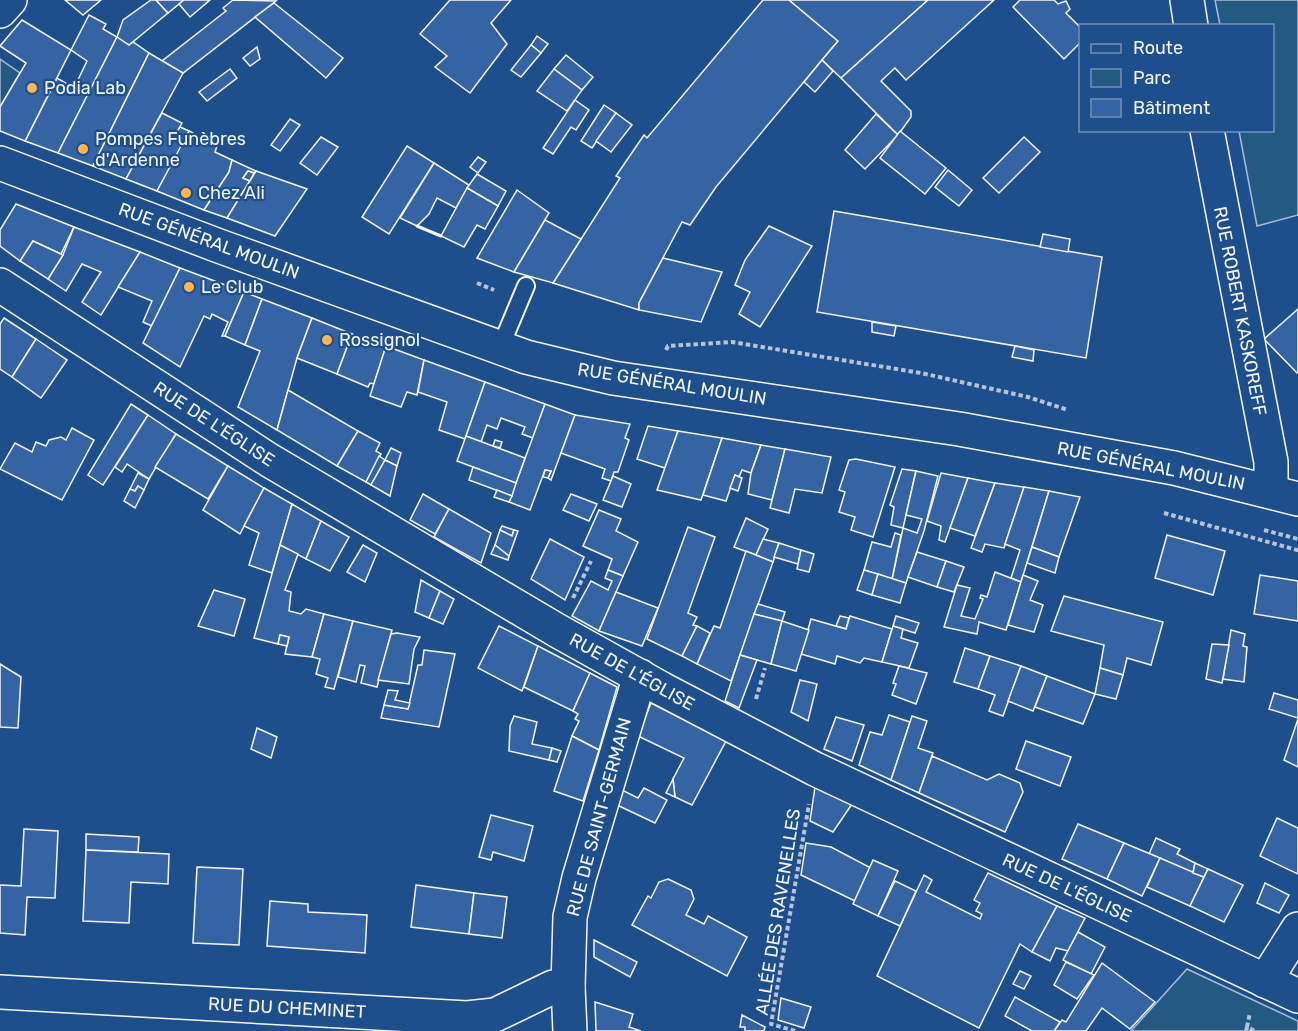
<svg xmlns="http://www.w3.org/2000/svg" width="1298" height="1031" viewBox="0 0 1298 1031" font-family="Rubik,sans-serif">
<rect width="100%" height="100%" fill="#1f4e8c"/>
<!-- green -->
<g fill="#245a82" stroke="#a8bbd7" stroke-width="1.5">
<polygon points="1215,0 1298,0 1298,215 1257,226 1239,131 1272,130 1272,26 1220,25"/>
<polygon points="0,59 20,73 0,107"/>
<polygon points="1187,969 1298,1021 1298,1031 1131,1031"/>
</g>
<!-- building -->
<g fill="#3563a3" stroke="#f2f6ff" stroke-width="1.5">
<polygon points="65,0 101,0 83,15"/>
<polygon points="151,0 156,0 168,13 129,45 117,37 123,20"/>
<polygon points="156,0 184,0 168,13"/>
<polygon points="184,0 210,0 190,17 179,4"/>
<polygon points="233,0 276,1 183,73 162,61 226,11 223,8"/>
<polygon points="450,0 511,0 491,23 507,44 470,93 435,67 447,56 420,34"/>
<polygon points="763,0 789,0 838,41 716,187 690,225 682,222 639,303 639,310 553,283 620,178 616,176 644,135 647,138"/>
<polygon points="789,0 928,0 841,78 822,60 838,41"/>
<polygon points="928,0 994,0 906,80 895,68 881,81 911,111 911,117 898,135 841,78"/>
<polygon points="1020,0 1054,0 1058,4 1066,1 1070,9 1066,13 1080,27 1080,43 1064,59 1013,7"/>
<polygon points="274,3 343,58 326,78 255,17"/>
<polygon points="89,15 106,24 103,29 117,37 58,153 25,141 57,78 74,88 87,61 71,50"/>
<polygon points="22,20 71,50 25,141 0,131 0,107 26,63 0,46"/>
<polygon points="537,36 548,44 541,53 531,45"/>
<polygon points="117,37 129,45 133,42 149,53 93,166 58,153"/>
<polygon points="531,45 541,53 521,77 511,70"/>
<polygon points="257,47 260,59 250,66 243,58"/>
<polygon points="149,53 183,73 126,179 93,166"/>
<polygon points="566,55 593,77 582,90 554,69"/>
<polygon points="822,60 833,71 815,92 804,82"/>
<polygon points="230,69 237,78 207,101 199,92"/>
<polygon points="554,69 582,90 567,111 537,91"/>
<polygon points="575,100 589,110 576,130 571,127 553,154 543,148"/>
<polygon points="604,105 616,113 592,148 581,141"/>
<polygon points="162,113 182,123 176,134 185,140 157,191 126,179"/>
<polygon points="616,113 632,125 611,152 596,141"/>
<polygon points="876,114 898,135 865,169 845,150"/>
<polygon points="290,119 300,125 280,151 271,145"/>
<polygon points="180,127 189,131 185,140 176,134"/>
<polygon points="189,131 217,146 215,152 232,160 229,172 204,210 157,191"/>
<polygon points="900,131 946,168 925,194 880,158"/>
<polygon points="321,137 338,147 317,175 300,163"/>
<polygon points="1024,137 1040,152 999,193 983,178"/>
<polygon points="407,146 434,163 389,234 362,217"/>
<polygon points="478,157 486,162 478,173 470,167"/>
<polygon points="232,160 256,171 254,173 248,171 243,178 250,181 227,218 204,210 229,172"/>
<polygon points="434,163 469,185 456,208 437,198 429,214 417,226 400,218"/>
<polygon points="948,170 972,190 959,206 935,187"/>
<polygon points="248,171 254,173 250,181 243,178"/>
<polygon points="256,171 307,189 275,236 227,218"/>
<polygon points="477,174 506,191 498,206 467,188"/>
<polygon points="467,188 498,206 485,229 477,225 464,247 441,236"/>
<polygon points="517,190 549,213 514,272 477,258"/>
<polygon points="16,204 74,227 61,254 33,241 20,261 0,246 0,230"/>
<polygon points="834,211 1102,257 1086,358 817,312"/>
<polygon points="545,220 581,239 553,283 514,272"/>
<polygon points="769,226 812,246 760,327 739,314 750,292 735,285 745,260"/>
<polygon points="74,227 140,252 101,315 82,302 101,272 82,264 66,291 48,279 63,255"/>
<polygon points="1043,234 1070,239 1068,252 1040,247"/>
<polygon points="33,241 63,255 48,279 20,261"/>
<polygon points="140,252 180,268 152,326 143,322 152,301 118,287"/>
<polygon points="663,258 722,272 701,322 639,310 639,303"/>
<polygon points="180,268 244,292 225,336 222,336 228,322 212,314 210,319 204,316 180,367 143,343"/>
<polygon points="244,292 262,299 245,345 225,336"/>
<polygon points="262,299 312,318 297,358 277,430 238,407 260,351 245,345"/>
<polygon points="1298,309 1298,372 1297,373 1264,339"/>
<polygon points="4,318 36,339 12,377 0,369 0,324"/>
<polygon points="312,318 352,334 337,374 297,358"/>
<polygon points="872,322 896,326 894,336 872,332"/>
<polygon points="352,334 386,346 374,384 370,383 368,387 337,374"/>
<polygon points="36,339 67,360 41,398 12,377"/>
<polygon points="386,346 424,360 417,395 407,392 401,407 370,396"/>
<polygon points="1015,346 1034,350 1033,361 1012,357"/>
<polygon points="424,360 485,382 465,439 439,430 447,402 418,392"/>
<polygon points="485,382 545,404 533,438 522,434 525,427 501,418 497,429 487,425 481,442 466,436"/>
<polygon points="288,390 358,431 337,466 277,430"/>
<polygon points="131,404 148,415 103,485 88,475"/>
<polygon points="545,404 575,415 551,480 548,478 551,471 545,470 530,510 509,502"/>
<polygon points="148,415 176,434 149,479 127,464 122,472 115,467"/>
<polygon points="575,415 630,424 625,438 629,440 618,472 614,472 611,481 602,478 605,469 561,453"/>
<polygon points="648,426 678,431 665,468 637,459"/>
<polygon points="72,428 94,440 62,500 0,469 15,443 32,452 36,442 46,446 49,440 61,437 66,440"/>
<polygon points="358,431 380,443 376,451 381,454 366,482 337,466"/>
<polygon points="678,431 722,438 701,500 657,490"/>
<polygon points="176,434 228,466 208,499 155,467"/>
<polygon points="466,436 525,458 516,483 457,461"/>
<polygon points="722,438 761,445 751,473 742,470 739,477 735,475 726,501 703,495"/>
<polygon points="495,440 502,442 500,448 493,446"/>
<polygon points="761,445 785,449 772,500 748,494 751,473"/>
<polygon points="391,448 401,453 397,466 385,460"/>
<polygon points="785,449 831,457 822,493 795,489 789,513 770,508"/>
<polygon points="379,456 385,460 371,485 366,482"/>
<polygon points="856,459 895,467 873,537 851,530 855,517 839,512 845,492 839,490 849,460"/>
<polygon points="385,460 397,466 390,496 371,485"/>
<polygon points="228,466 264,488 240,534 203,510"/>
<polygon points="473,467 516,483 512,496 469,480"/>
<polygon points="902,469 916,471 903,528 891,525 894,507 890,505"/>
<polygon points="545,470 551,471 548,478 543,477"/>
<polygon points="916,471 938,476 924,531 906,583 892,579 903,528 917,533 922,519 906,515"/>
<polygon points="138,473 149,479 144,490 138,486 135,491 130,489"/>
<polygon points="941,473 968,478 945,542 939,540 941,526 927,521"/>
<polygon points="735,475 742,478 738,491 730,488"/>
<polygon points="613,476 631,484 622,507 603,500"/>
<polygon points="968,478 995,483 975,536 950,528"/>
<polygon points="995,483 1024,487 1004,548 985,544 982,552 971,548"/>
<polygon points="138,486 144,490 135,508 124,501 130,489 135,491"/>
<polygon points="1024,487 1049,491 1021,582 1011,578 1020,550 1005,544"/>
<polygon points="264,488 292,504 272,573 249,565 259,533 244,526"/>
<polygon points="497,490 512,496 509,502 494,497"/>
<polygon points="1049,491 1080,497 1059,557 1032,547"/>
<polygon points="423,494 449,509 435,534 410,520"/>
<polygon points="571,494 597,504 589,521 563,510"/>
<polygon points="292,504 321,521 306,559 280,545"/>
<polygon points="449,509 491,533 481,563 434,537"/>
<polygon points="599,510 621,519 616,531 638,542 623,576 608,570 612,559 583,546"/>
<polygon points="746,518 768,529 756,555 734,547"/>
<polygon points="321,521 349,537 330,571 306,559"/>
<polygon points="502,526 514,530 512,536 500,530"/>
<polygon points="688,527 715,537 688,613 697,617 693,625 697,626 682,656 647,639"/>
<polygon points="500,530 512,536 514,530 518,531 509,556 495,545"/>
<polygon points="895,533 901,535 892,579 864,570 872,542 891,547"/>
<polygon points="1167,535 1225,551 1213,595 1155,578"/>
<polygon points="550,539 584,557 565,600 531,579"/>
<polygon points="763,539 779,543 773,562 756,555"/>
<polygon points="779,543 801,550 798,564 774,557"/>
<polygon points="280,545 298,554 285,590 291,592 289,611 301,614 306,609 324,614 312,657 285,654 289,637 280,635 278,644 254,638"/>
<polygon points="363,545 377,553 365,582 347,572"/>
<polygon points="495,545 509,556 508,560 491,554"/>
<polygon points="1032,547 1059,557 1055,573 1027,563"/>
<polygon points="801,550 814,554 809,572 797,569"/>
<polygon points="746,551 773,562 731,681 697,664 714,626 720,628"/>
<polygon points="917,552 946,561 937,587 908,577"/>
<polygon points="946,561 964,567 954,592 937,587"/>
<polygon points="608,570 623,576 599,631 572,616 591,581 608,590 612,581 605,578"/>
<polygon points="864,570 878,574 872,595 857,590"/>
<polygon points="995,572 1021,582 1006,630 979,622 977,634 944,627 957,585 970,588 961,616 975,619 983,599 980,598 981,595 987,597"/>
<polygon points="878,574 906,583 900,603 872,595"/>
<polygon points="1023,575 1038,581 1030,600 1043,605 1034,632 1008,625"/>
<polygon points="1260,575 1298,581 1298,621 1254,614"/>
<polygon points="421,580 440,591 429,618 415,612"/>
<polygon points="214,590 245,599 234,636 198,626"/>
<polygon points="440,591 454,599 443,624 429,618"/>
<polygon points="616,592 658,608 642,646 599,631"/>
<polygon points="1064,596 1163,622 1151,665 1127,658 1123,675 1100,668 1104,645 1051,631"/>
<polygon points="758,604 785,612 782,621 754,614"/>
<polygon points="324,614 353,621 334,689 325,687 328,678 316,674 320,659 312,657"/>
<polygon points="754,614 782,621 771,664 740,655"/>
<polygon points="840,616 849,618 846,629 836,626"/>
<polygon points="850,616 892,629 882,662 864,658 860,663 837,656 835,664 801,654 811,619 846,629"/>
<polygon points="896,616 919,623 915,633 893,626"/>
<polygon points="353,621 392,630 377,687 361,683 365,666 360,665 356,682 338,677"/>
<polygon points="782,621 809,630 796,671 771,664"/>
<polygon points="499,626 538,646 522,691 478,668"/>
<polygon points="697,626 710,633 697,664 682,656"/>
<polygon points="893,626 903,629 901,638 918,643 909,668 882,662"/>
<polygon points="1231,630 1245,634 1243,646 1247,647 1244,682 1223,679"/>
<polygon points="397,633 420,637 414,649 409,684 378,680 391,634"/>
<polygon points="280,635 289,637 287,646 278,644"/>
<polygon points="1212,644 1229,645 1222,683 1206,679"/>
<polygon points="538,646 590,673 573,711 524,687"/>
<polygon points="965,648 990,656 978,689 954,682"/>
<polygon points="424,650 455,654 439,727 381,718 384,705 408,709 418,665 422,665"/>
<polygon points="740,655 757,660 739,708 725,701"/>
<polygon points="990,656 1021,666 1003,716 989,711 995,695 978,689"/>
<polygon points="0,664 21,677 18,728 0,727"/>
<polygon points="899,666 927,673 916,704 892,695 896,684 893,683"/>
<polygon points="1021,666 1047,676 1033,711 1008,701"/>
<polygon points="1100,668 1123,675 1116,699 1095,694"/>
<polygon points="590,673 617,687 599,750 572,736 579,721 575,719 578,714 573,711"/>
<polygon points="1047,676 1095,694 1083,724 1035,707"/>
<polygon points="800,680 817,684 808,721 791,712"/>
<polygon points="388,690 398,691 395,700 410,703 408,709 384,705"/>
<polygon points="1274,693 1298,700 1298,718 1269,709"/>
<polygon points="651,703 726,741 692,805 675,797 673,779 684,758 638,736"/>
<polygon points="889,715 910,722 891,780 859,765 870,732 882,735"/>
<polygon points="514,716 537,722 532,744 552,748 549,760 509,751 510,726"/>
<polygon points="912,716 927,721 918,748 933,753 919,793 891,780"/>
<polygon points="836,717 864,725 852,761 824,749"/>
<polygon points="1298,719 1298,767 1284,760"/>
<polygon points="257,728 277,737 271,758 251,749"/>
<polygon points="572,736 599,750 583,801 554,791"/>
<polygon points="1026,741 1071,757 1060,786 1016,769"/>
<polygon points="552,748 561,751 557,762 549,760"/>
<polygon points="932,756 987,780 999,774 1020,783 1023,792 1005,832 919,793"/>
<polygon points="673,779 675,797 666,793"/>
<polygon points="815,787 852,804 833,832 810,821"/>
<polygon points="644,788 667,800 655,823 617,805 622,790 638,798"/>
<polygon points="491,815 533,826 524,861 493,852 491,860 479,857"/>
<polygon points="1277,818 1298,828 1298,874 1260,856"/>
<polygon points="1078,824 1124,843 1107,879 1062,859"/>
<polygon points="24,829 58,831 55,898 27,897 25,935 0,933 0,885 21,886"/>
<polygon points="86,834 139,837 138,852 86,850"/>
<polygon points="1156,838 1180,849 1177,854 1195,863 1193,873 1149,854"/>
<polygon points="806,843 831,847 871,868 855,901 801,875"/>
<polygon points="1124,843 1160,858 1142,896 1107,879"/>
<polygon points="86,850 169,854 168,884 131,882 129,923 83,921"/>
<polygon points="1160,858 1204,877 1190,906 1147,887"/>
<polygon points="873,860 898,871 878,916 853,904"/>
<polygon points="1195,863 1208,869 1204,877 1193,873"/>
<polygon points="197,867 243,869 239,945 193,943"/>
<polygon points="1208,869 1243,885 1224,922 1190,906"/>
<polygon points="988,873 1057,906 1032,952 1020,944 979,1028 877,976 924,875 932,880 926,892 980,919 982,914 976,911 980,903 974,900"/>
<polygon points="668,879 691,890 694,899 686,915 704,924 708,916 747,937 727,976 632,925 648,896 651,898 659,882"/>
<polygon points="895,881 916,891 900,926 878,916"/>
<polygon points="1265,883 1289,895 1279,913 1257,903"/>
<polygon points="416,885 474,893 469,934 411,927"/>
<polygon points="474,893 507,897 502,938 469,934"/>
<polygon points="270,901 308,904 308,912 367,915 365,953 267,946"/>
<polygon points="1057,906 1085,918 1068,951 1056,948 1050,961 1032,952"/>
<polygon points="1078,932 1105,947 1091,974 1063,960"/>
<polygon points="594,940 637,962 630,977 594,957"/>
<polygon points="1066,962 1094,975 1077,999 1054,985"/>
<polygon points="1102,963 1155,1002 1130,1029 1102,1008 1086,1031 1054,1031 1062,1020 1066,1022"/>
<polygon points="1020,971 1031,976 1024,989 1013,984"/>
<polygon points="1015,997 1060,1022 1054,1031 1032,1031 1005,1016"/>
<polygon points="781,998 811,1007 804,1028 778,1020"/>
<polygon points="595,1002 633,1014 629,1027 641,1031 596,1031"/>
<polygon points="742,1015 765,1027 764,1031 745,1031 745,1027 740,1027"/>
</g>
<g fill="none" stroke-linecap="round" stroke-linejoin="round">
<defs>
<polyline id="service" points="500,348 526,286"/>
<g id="minor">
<polyline points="1187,0 1191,26"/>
<polyline points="0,11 10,0"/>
<polyline points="1207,130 1271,462 1271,491"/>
<polyline points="0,285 269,460 558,631 662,689 815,769 1298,996"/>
<polyline points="1265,981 1298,929"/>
<polyline points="0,992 467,1018 495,1015 553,987 568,987"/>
<polyline points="570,1031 568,987 570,917 579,878 640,676"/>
</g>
<polyline id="secondary" points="0,163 219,246 526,357 613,378 959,429 1174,468 1298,499"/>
</defs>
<!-- service casing -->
<use href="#service" stroke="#f2f6ff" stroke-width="20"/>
<!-- minor casing -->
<use href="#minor" stroke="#f2f6ff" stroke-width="36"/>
<!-- secondary casing -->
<use href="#secondary" stroke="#f2f6ff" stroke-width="36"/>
<!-- path -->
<g stroke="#b3c4dc" stroke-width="4" stroke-dasharray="4.5 3" stroke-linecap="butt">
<polyline points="477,283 494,290"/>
<polyline points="666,350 668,346 732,342 921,373 1028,397 1068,410"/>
<polyline points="1164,513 1297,550 1297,547"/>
<polyline points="1264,530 1298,539"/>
<polyline points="573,598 591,561"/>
<polyline points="756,699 765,668"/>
<polyline points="1247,1027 1250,1013"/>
<polyline points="795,1031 771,1024 809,804"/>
<polyline points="1246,1031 1247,1027 1255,1031"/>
</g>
<!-- service -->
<use href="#service" stroke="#1f4e8c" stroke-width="16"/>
<!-- minor -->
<use href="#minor" stroke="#1f4e8c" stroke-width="33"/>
<!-- secondary -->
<use href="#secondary" stroke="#1f4e8c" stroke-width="33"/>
<!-- wall -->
<polyline stroke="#f2f6ff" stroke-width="3" points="417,226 441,236"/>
</g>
<!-- markers -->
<g fill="#ffb74d" stroke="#1f4e8c" stroke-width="2">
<circle cx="32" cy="88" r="6"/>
<circle cx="83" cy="149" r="6"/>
<circle cx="186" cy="193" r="6"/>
<circle cx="189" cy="287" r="6"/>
<circle cx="327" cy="340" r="6"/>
</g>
<g text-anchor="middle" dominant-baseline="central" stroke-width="4.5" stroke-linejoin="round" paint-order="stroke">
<!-- poi labels -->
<g font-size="18" fill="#f2f6ff" stroke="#1f4e8c" text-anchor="start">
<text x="44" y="88">Podia Lab</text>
<text x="95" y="139">Pompes Funèbres<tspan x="95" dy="21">d'Ardenne</tspan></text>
<text x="198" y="193">Chez Ali</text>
<text x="201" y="287">Le Club</text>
<text x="339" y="340">Rossignol</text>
</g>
<!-- street labels -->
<g font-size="18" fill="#f2f6ff" stroke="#1f4e8c">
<text transform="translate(209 241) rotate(20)">RUE GÉNÉRAL MOULIN</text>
<text transform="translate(1240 311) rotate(79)">RUE ROBERT KASKOREFF</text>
<text transform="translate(672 384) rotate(9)">RUE GÉNÉRAL MOULIN</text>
<text transform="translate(214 424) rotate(33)">RUE DE L'ÉGLISE</text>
<text transform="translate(1151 466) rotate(11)">RUE GÉNÉRAL MOULIN</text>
<text transform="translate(632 672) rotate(29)">RUE DE L'ÉGLISE</text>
<text transform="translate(599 817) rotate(-75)">RUE DE SAINT-GERMAIN</text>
<text transform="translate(1067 888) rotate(25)">RUE DE L'ÉGLISE</text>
<text transform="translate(778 912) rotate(-81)">ALLÉE DES RAVENELLES</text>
<text transform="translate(287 1008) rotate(3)">RUE DU CHEMINET</text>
</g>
</g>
<!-- legend -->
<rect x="1079" y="24" width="195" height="108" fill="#1f4e8c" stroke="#7391ba" stroke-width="1.5"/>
<rect x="1091" y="44" width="30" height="9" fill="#1f4e8c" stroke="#7391ba" stroke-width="1.5"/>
<text x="1133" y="54" font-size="18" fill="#f2f6ff">Route</text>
<rect x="1091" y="69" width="30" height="18" fill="#245a82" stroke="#7391ba" stroke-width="1.5"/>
<text x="1133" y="84" font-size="18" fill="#f2f6ff">Parc</text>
<rect x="1091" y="99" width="30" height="18" fill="#3563a3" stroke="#7391ba" stroke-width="1.5"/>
<text x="1133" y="114" font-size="18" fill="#f2f6ff">Bâtiment</text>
</svg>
